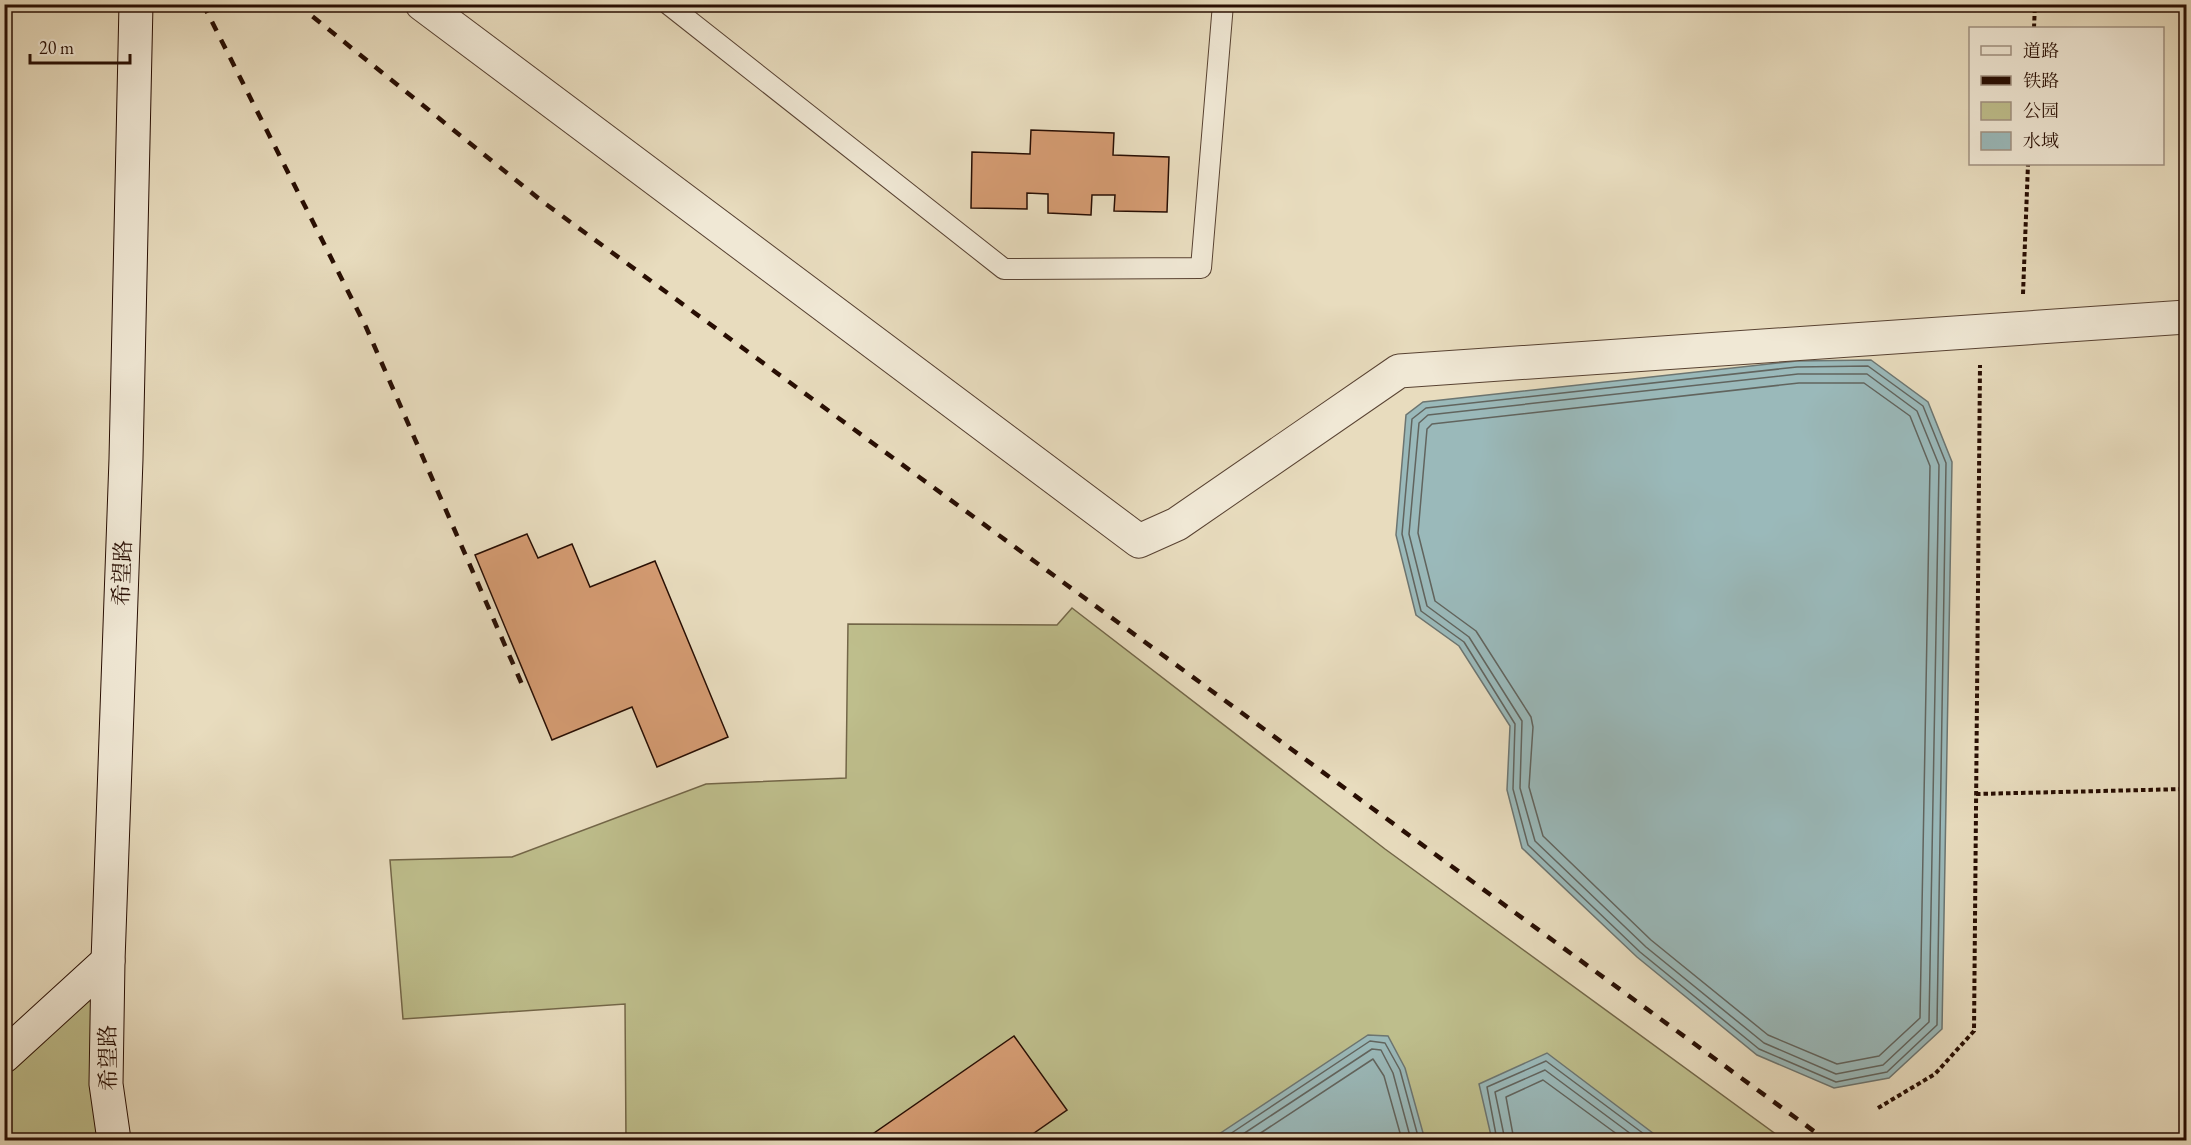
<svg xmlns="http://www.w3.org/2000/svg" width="2191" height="1145" viewBox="0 0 2191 1145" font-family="'EB Garamond','Noto Serif SC',serif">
<rect width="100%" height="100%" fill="#e8dcbe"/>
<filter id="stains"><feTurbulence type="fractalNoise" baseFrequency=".00333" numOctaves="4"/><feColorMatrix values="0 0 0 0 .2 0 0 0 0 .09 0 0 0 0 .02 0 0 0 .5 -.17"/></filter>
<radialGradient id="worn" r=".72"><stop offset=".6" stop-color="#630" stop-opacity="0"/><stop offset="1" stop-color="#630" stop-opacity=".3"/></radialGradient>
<!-- green -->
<g fill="#bebe8c" stroke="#736648" stroke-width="1.5">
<polygon points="1072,608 1385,849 1784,1140 626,1140 625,1004 403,1019 390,860 512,857 706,784 846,778 848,624 1057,625"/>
<polygon points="108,961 114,1140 5,1140 5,1056"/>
</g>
<!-- water -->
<g fill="#9ab9ba" stroke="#6c7571" stroke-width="1.5">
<polygon points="1871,360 1928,402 1952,462 1942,1029 1889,1078 1834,1088 1757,1055 1637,957 1522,848 1507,790 1510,726 1459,646 1416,615 1396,535 1406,415 1423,402 1797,361"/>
<polygon points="1368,1035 1388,1036 1405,1068 1425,1140 1210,1140"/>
<polygon points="1547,1053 1662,1140 1492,1140 1479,1084"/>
</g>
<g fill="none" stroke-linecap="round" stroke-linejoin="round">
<!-- shore -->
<g stroke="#61645e" stroke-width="1.5">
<polygon points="1868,366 1923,406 1946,463 1937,1025 1887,1072 1836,1082 1759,1049 1640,952 1528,845 1513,789 1515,724 1464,642 1421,611 1402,534 1412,419 1426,408 1797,367"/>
<polygon points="1798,374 1867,374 1917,411 1939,465 1929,1022 1883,1065 1836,1074 1764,1043 1646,947 1535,841 1520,788 1522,721 1469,637 1427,606 1409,534 1419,423 1428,415"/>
<polygon points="1799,383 1864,383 1910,416 1930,466 1920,1018 1879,1056 1837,1064 1768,1035 1651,940 1543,836 1529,787 1533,727 1531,717 1476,631 1435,601 1418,533 1427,429 1432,424"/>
<polyline points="1221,1140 1370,1041 1385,1043 1400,1070 1419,1140"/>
<polyline points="1234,1140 1372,1049 1381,1050 1393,1073 1411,1140"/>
<polyline points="1250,1140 1373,1059 1384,1076 1402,1140"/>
<polyline points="1497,1140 1487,1087 1546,1061 1652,1140"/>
<polyline points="1505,1140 1495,1092 1545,1070 1639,1140"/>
<polyline points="1514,1140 1506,1097 1543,1080 1625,1140"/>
</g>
</g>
<!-- building -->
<g fill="#d49b72" stroke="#280e03" stroke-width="1.5">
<polygon points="1031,130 1114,133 1113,155 1169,157 1167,212 1114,211 1115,195 1092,195 1091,215 1048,213 1048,194 1027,193 1027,209 971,208 972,152 1030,154"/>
<polygon points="527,534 538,558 572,544 590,587 655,561 728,737 657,767 632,707 552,740 475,555"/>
<polygon points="1014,1036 1067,1110 1024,1140 864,1140"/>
</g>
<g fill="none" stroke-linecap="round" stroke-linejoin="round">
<defs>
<polyline id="lane" points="668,4 1004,269 1201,268 1223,4"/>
<polyline id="street" points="422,4 1139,541 1177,524 1399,371 2186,317"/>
<g id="secondary">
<polyline points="4,1056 108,961"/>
<polyline points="114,1140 106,1084 108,961 126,459 136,4"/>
</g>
</defs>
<!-- lane casing -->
<use href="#lane" stroke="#584232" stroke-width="22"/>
<!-- street casing -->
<use href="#street" stroke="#584232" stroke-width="35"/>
<!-- secondary casing -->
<use href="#secondary" stroke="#280e03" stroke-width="35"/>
<!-- path -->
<g stroke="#280e03" stroke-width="4" stroke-dasharray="4.5 3" stroke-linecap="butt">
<polyline points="2034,28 2035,4"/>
<polyline points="2023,294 2028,164"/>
<polyline points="1976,794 2186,789"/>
<polyline points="1878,1108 1935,1074 1974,1031 1980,365"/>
</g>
<!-- lane -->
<use href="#lane" stroke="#f0e8d5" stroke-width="20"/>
<!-- street -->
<use href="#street" stroke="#f0e8d5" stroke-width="33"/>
<!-- secondary -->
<use href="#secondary" stroke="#f0e8d5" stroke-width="33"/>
<!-- rail -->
<g stroke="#280e03" stroke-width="4.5" stroke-dasharray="10 10" stroke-linecap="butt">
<polyline points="203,4 366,327 524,689"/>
<polyline points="297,4 543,202 1826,1140"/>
</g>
</g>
<g text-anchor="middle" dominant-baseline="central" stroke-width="4.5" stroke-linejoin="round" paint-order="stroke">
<!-- street labels -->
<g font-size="22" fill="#280e03" stroke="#f0e8d5">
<text transform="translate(122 573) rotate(-88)">希望路</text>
<text transform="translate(108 1058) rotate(-91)">希望路</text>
</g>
</g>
<!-- margin -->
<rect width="2191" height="1145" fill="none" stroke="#e8dcbe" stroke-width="24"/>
<rect x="6" y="6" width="2179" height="1133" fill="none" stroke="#280e03" stroke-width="3"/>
<rect x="12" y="12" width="2167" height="1121" fill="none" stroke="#280e03" stroke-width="1.5"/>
<!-- legend -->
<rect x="1969" y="27" width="195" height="138" fill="#f0e8d5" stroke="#a09181" stroke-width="1.5"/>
<rect x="1981" y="46" width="30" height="9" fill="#f0e8d5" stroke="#a09181" stroke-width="1.5"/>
<text x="2023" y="57" font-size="18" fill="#280e03">道路</text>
<rect x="1981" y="76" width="30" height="9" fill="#280e03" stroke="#a09181" stroke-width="1.5"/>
<text x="2023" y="87" font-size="18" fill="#280e03">铁路</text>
<rect x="1981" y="102" width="30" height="18" fill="#bebe8c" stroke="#a09181" stroke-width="1.5"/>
<text x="2023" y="117" font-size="18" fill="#280e03">公园</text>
<rect x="1981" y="132" width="30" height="18" fill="#9ab9ba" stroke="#a09181" stroke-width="1.5"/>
<text x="2023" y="147" font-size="18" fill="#280e03">水域</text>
<!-- scale -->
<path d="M30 54v9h100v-9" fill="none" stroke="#280e03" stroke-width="3"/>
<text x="39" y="54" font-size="18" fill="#280e03" stroke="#f0e8d5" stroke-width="4.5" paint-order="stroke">20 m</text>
<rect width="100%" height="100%" filter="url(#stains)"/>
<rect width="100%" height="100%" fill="url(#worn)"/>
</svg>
